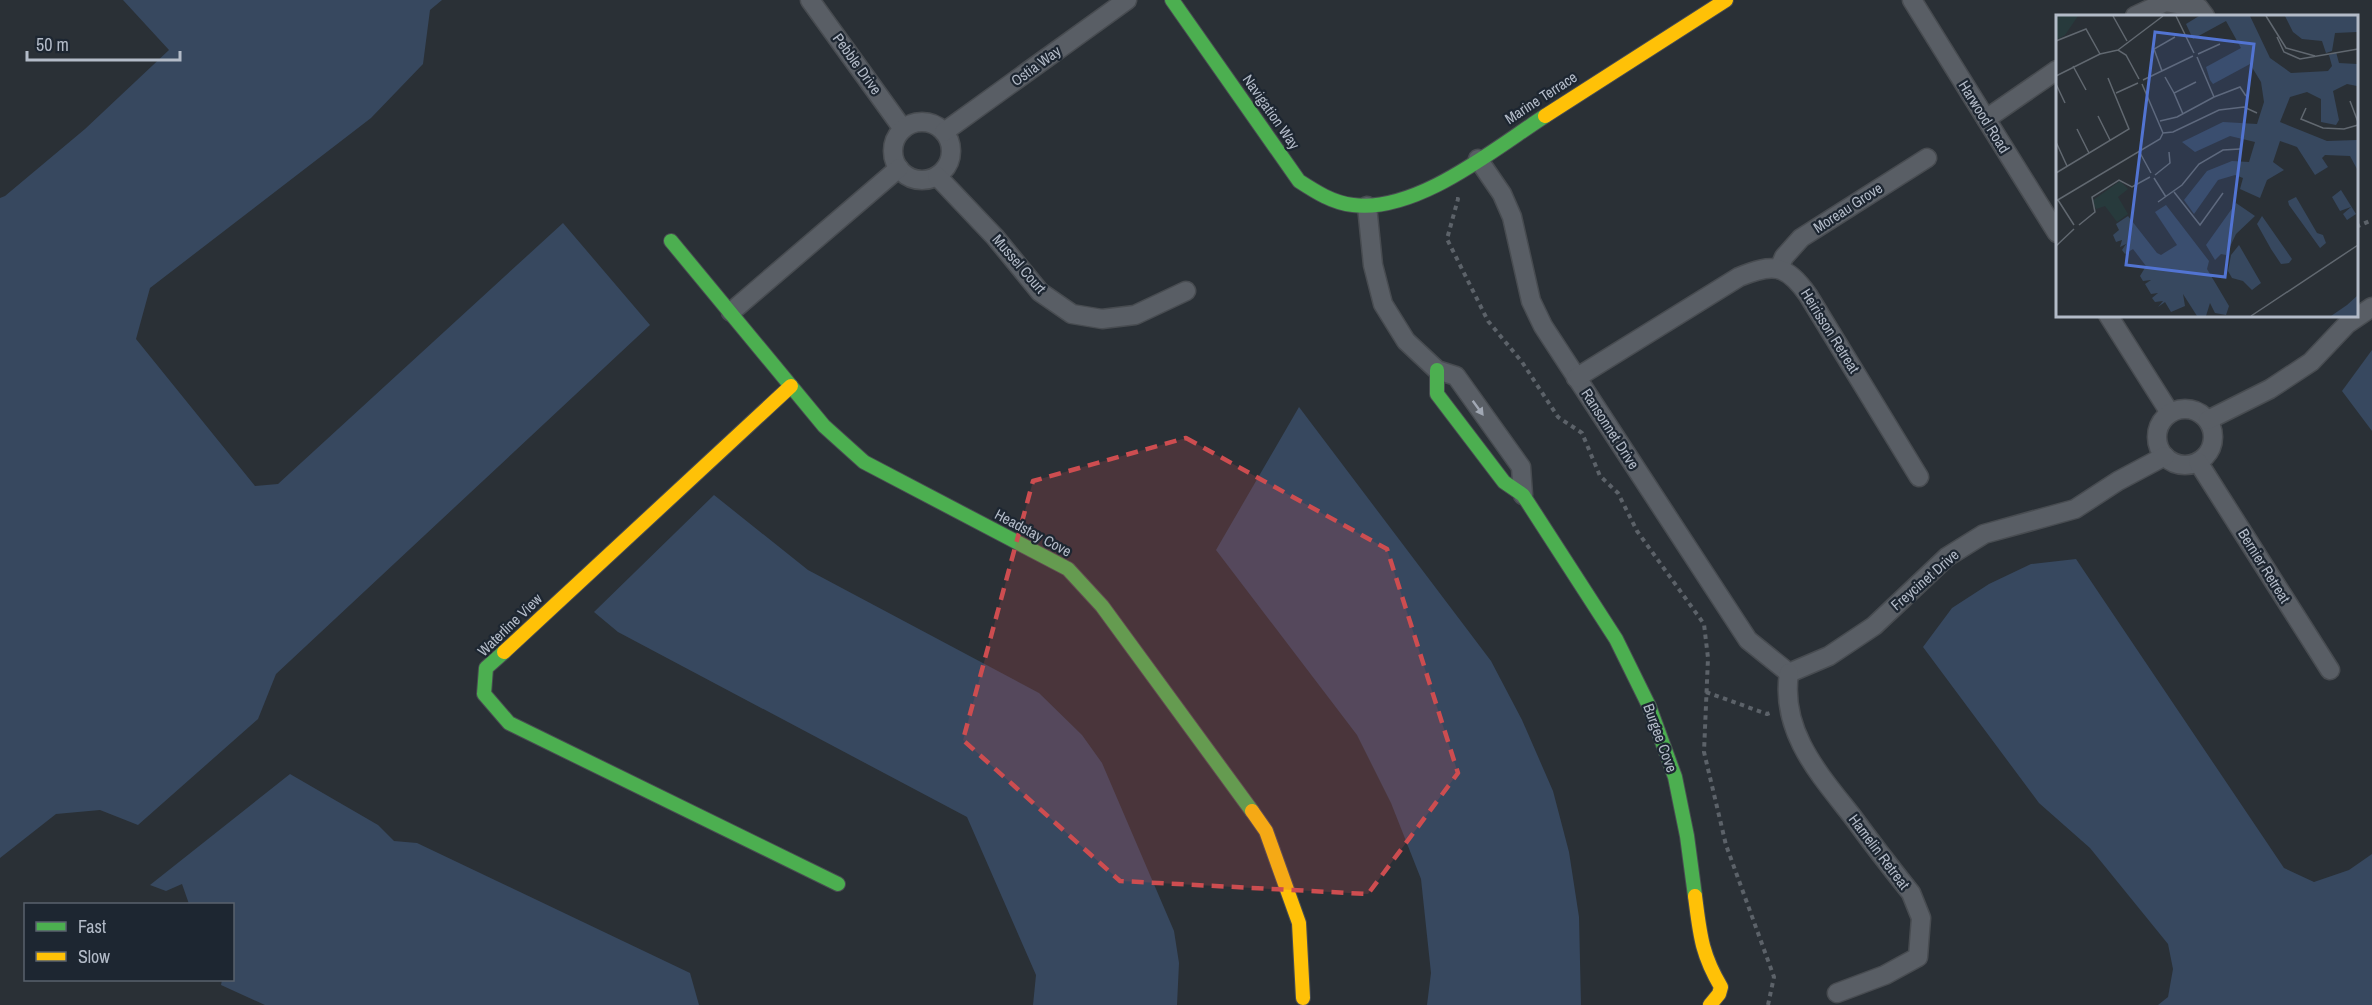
<svg xmlns="http://www.w3.org/2000/svg" width="2372" height="1005" viewBox="0 0 2372 1005" font-family="'Archivo Narrow',sans-serif">
	<rect width="100%" height="100%" fill="#2a3036"/>
	<g fill="#37485f">
		<path d="M123 0H442L430 10 423 64 371 118 150 288 136 339 255 486 278 484 563 223 650 325 276 674 258 719 138 825 100 810 56 814 0 858V198L5 196 85 129 169 50Z"/>
		<path d="M2372 350V431L2342 391Z"/>
		<path d="M1299 407 1491 661 1522 720 1553 791 1569 852 1579 917 1581 1005H1427L1431 973 1421 879 1391 803 1357 735 1216 550Z"/>
		<path d="M714 495 808 570 1039 693 1082 735 1102 763 1174 931 1179 963 1177 1005H1033L1036 975 967 817 618 632 594 612Z"/>
		<path d="M2076 559 2284 868 2314 882 2349 870 2372 854V1005H2158L2168 997 2173 969 2168 944 2090 848 2039 803 1923 647 1952 608 1989 584 2031 564Z"/>
		<path d="M290 774 378 825 394 841 417 843 690 973 699 1005H265L221 985 222 980H232V904H189L182 884 166 891 150 885Z"/>
	</g>
	<g fill="none" stroke-linecap="round" stroke-linejoin="round">
		<defs>
			<g id="street">
				<path d="M810 0 903 129"/>
				<path d="M1912 0 2057 233"/>
				<path d="M2135 16 2165 2 2199 8 2205 16"/>
				<path d="M1986 119 2057 70"/>
				<circle cx="922" cy="151" r="29"/>
				<path d="M944 132 1127 0"/>
				<path d="M1478 159 1502 194 1512 217 1531 301 1543 326 1748 640 1789 673"/>
				<path d="M937 176 995 237 1040 292 1072 314 1102 319 1135 315 1186 291"/>
				<path d="M1367 206 1373 265 1383 304 1406 341 1437 370 1456 376 1521 467 1523 495"/>
				<path d="M1779 269 1784 257 1801 238 1927 158"/>
				<path d="M731 312 899 168"/>
				<path d="M2108 315 2170 413"/>
				<path d="M1576 378 1739 277C1773 263 1786 264 1808 295L1919 477"/>
				<circle cx="2185" cy="437" r="28"/>
				<path d="M2208 420 2270 389 2311 362 2347 324 2372 307"/>
				<path d="M2198 462 2330 670"/>
				<path d="M1789 673 1829 656 1874 626 1947 557 1984 534 2075 509 2118 481 2165 456"/>
				<path d="M1789 673C1780 731 1819 774 1852 816 1871 842 1891 868 1911 893L1921 918 1918 957 1885 975 1837 993"/>
			</g>
			<g id="fast">
				<path d="M1172 0 1299 181C1316 192 1333 203 1353 205 1417 213 1494 149 1545 116"/>
				<path d="M671 241 824 426 864 462 1068 569 1102 606 1252 811"/>
				<path d="M1437 370V394L1504 482 1523 495 1616 639 1649 706 1675 777 1687 836 1695 896"/>
				<path d="M504 652 486 668 484 694 509 723 838 884"/>
			</g>
			<g id="slow">
				<path d="M1545 116 1726 0"/>
				<path d="M504 652 791 386"/>
				<path d="M1252 811 1266 831 1299 923 1303 998"/>
				<path d="M1695 896C1700 934 1701 953 1721 987L1719 994 1710 1005"/>
			</g>
		</defs>
		<use href="#street" stroke="#484c51" stroke-width="21"/>
		<use href="#fast" stroke="#484c51" stroke-width="16"/>
		<use href="#slow" stroke="#484c51" stroke-width="16"/>
		<g stroke="#5c6269" stroke-width="4" stroke-dasharray="4.5 4.5" stroke-linecap="butt">
			<path d="M1456 199H1458L1447 239 1488 321 1522 362 1558 417 1582 433 1600 476 1618 493 1637 531 1704 624 1708 658 1704 752 1726 845 1774 977 1768 1005"/>
			<path d="M2356 227 2372 220"/>
			<path d="M1706 692 1767 714 1773 712"/>
		</g>
		<use href="#street" stroke="#595e65" stroke-width="18"/>
		<use href="#fast" stroke="#4caf50" stroke-width="14"/>
		<use href="#slow" stroke="#ffc107" stroke-width="14"/>
	</g>
	<defs><path id="oneway-solid" d="M-6-.8H1V-3.2L6.5 0L1 3.2V.8H-6Z" transform="scale(1.5)"/></defs>
	<use fill="#a1a8b4" href="#oneway-solid" transform="translate(1478 408) rotate(54)"/>
	<path fill="#cd4d50" fill-opacity="0.2" stroke="#cd4d50" stroke-width="4.5" stroke-dasharray="12 8" stroke-linejoin="round" d="M1186 438 1387 549 1458 773 1368 894 1120 881 963 740 1033 481Z"/>
	<g text-anchor="middle" stroke-width="4.5" stroke-linejoin="round" paint-order="stroke">
		<g font-size="15" fill="#b3bbc8" stroke="#1d2631">
			<text transform="translate(857 64) rotate(54)" y="5">Pebble Drive</text>
			<text transform="translate(1036 66) rotate(-36)" y="5">Ostia Way</text>
			<text transform="translate(1541 98) rotate(-33)" y="5">Marine Terrace</text>
			<text transform="translate(1271 112) rotate(55)" y="5">Navigation Way</text>
			<text transform="translate(1984 117) rotate(58)" y="5">Harwood Road</text>
			<text transform="translate(1848 208) rotate(-33)" y="5">Moreau Grove</text>
			<text transform="translate(1019 264) rotate(49)" y="5">Mussel Court</text>
			<text transform="translate(1830 331) rotate(58)" y="5">Heirisson Retreat</text>
			<text transform="translate(1610 429) rotate(57)" y="5">Ransonnet Drive</text>
			<text transform="translate(1033 533) rotate(28)" y="5">Headstay Cove</text>
			<text transform="translate(2264 566) rotate(58)" y="5">Bernier Retreat</text>
			<text transform="translate(1925 580) rotate(-41)" y="5">Freycinet Drive</text>
			<text transform="translate(510 625) rotate(-44)" y="5">Waterline View</text>
			<text transform="translate(1660 738) rotate(70)" y="5">Burgee Cove</text>
			<text transform="translate(1879 852) rotate(53)" y="5">Hamelin Retreat</text>
		</g>
	</g>
	<g transform="translate(2056 15)">
		<rect width="302" height="302" fill="#2a3036"/>
		<path d="M0 1H22L9 20 0 25ZM64 166 72 174 62 182 72 199 61 207 49 191 40 194 36 186Z" fill="#273a3c"/>
		<path d="M143 1H194L214 43 235 58 272 56 276 51 273 40 280 37 283 48 301 49V71L291 69 277 76 283 105 280 110 265 107V84L251 77 234 82 224 107 271 126 301 125V154L294 141 269 140 266 143 272 152 259 160 241 132 224 126 217 147 228 155 211 165 204 183 184 174 187 163 179 160 162 165 138 199 128 185 151 156 176 146 193 147 199 127 174 121 139 137 126 127 167 107 201 109 208 87 205 67 194 49 157 69 154 65 150 52 185 33 170 6 137 24 130 9ZM229 1H301V17L279 18 276 36 270 38 266 26 246 24 237 17ZM285 175 300 199 291 205 287 199 295 192 284 196 276 182ZM240 182 261 218 267 220 270 228 264 233 233 190 232 186ZM180 188 199 201 180 219 170 240 165 239 159 245 150 230ZM110 190 153 246 151 254 173 291 170 300 159 298 154 288 150 301H141L127 279 129 291 115 297 109 287 102 292 107 286 99 287 96 283 102 278 95 279 89 269 95 265 87 266 84 261 90 251 77 234 69 239 66 235 70 229 64 232 66 225 60 227 57 220 63 215 60 209 72 201 101 238 105 240 121 230 99 197ZM206 201 236 244 233 248 225 249 215 234 201 209ZM183 230 205 268 196 275 187 266 176 263 172 256 175 240ZM301 281V301H275L291 290Z" fill="#37485f"/>
		<path fill="none" stroke="#616870" stroke-width="1.5" d="M57 1 71 26M120 1 138 38M210 1 230 33 259 41M221 22 228 37 244 44 302 34M0 26 30 14 44 39M62 35 107 1M142 39 164 29M141 42 158 82M17 51 30 75M106 56 98 34 119 22M0 61 44 39 62 35 70 40 83 64M109 62 118 78M87 65 137 41M0 69 9 88M86 69 107 118M60 78 82 68M158 82 184 72 190 81M294 86 302 107M250 93 245 104 267 113 288 114 302 110M127 99 118 78 140 67M42 101 54 125M104 106 121 102 158 82M21 114 33 138M107 118 117 117 163 95 188 92 201 98M0 127 11 151M83 136 95 158M0 158 73 114 52 63M99 160 114 148 113 137M98 163 110 182M118 177 144 210 167 178M2 185 18 210M0 186 104 124 107 118M102 187 126 170 143 149 167 135 184 134M23 210 39 197 36 182 63 165 76 172 94 162M0 231 18 214M195 301 302 230"/>
		<path fill="#5274d2" fill-opacity="0.15" stroke="#5274d2" stroke-width="3" d="M99 17 198 29 169 262 70 250Z"/>
		<rect width="302" height="302" fill="none" stroke="#b3bbc8" stroke-width="3"/>
	</g>
	<rect x="24" y="903" width="210" height="78" fill="#1d2631" stroke="#59626d" stroke-width="1.5"/>
	<rect x="36" y="922" width="30" height="9" fill="#4caf50" stroke="#59626d" stroke-width="1.5"/>
	<text x="78" y="933" font-size="18" fill="#b3bbc8">Fast</text>
	<rect x="36" y="952" width="30" height="9" fill="#ffc107" stroke="#59626d" stroke-width="1.5"/>
	<text x="78" y="963" font-size="18" fill="#b3bbc8">Slow</text>
	<path d="M27 51v9h153v-9" fill="none" stroke="#b3bbc8" stroke-width="3"/>
	<text x="36" y="51" font-size="18" fill="#b3bbc8" stroke="#1d2631" stroke-width="4.5" paint-order="stroke">50 m</text>
</svg>
